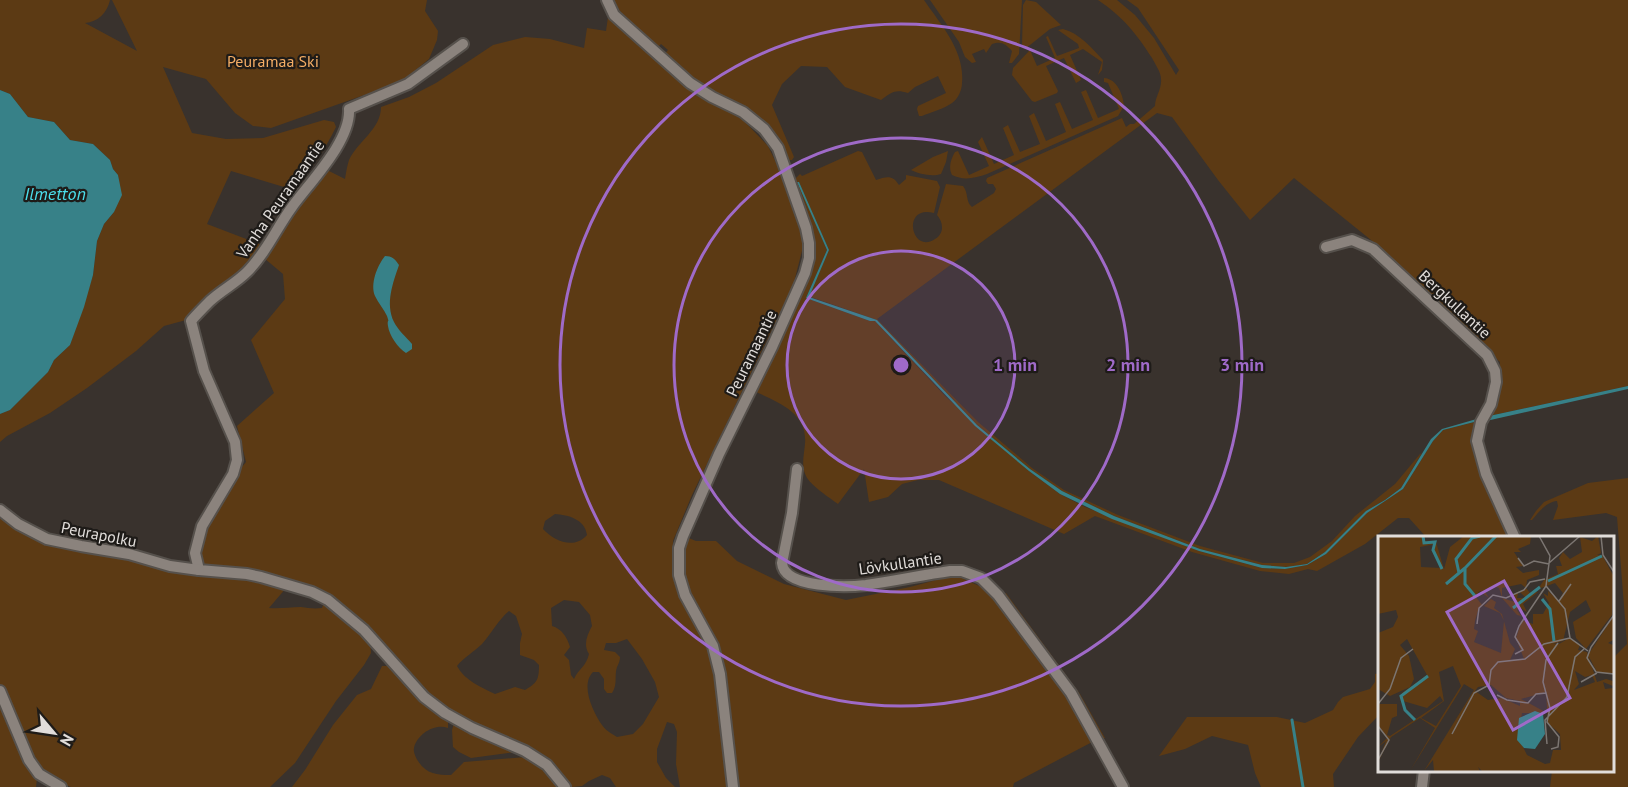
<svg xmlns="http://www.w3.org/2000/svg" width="1628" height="787" viewBox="0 0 1628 787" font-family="'PT Sans',sans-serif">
	<rect width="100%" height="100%" fill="#39322d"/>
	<g fill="#5c3a14" fill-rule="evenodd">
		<path d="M0 0H110C107 13 98 22 85 23L137 51 112 0H427L425 11 438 31 437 40 429 59 401 82 271 128 253 126 235 113 206 79 163 67 192 133 226 139 263 138 324 120 334 122 336 127C325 150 310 170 294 190L231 171 207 224 262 245 254 259 219 288 186 320 164 326 136 351 87 388 50 413 7 436 0 442V414L10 410 48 372 54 360 70 345 93 275 97 241 104 224 114 212 119 182 118 175 113 169 110 160 93 144 70 140 54 122 28 117 10 94 0 90Z"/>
		<path d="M614 0H924C941 25 965 51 962 83 962 90 958 99 952 103 944 109 931 112 922 116H919L917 109 918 106 946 93 938 76 915 87 908 93C895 89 892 92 881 100L845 87 827 67 801 66 782 84 772 105 794 157 792 160C784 161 782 153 779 146L664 55 668 50 661 44 657 48C641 34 623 21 614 0Z"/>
		<path d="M930 0H1022L1019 54 1012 63H1009L1012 51C1005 43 1001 41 992 44L986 53 984 49 972 54 976 62 972 63 965 57 959 42Z"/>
		<path d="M1026 0 1036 2 1061 25 1050 29 1025 49 1022 46 1023 5Z"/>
		<path d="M1098 0H1117L1135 15 1154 38 1176 75 1179 70 1138 8 1127 0H1628V386L1489 416 1496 406 1500 362 1371 240 1294 178 1250 220 1218 180 1172 117 1157 113 877 319 978 422 1032 468 1064 490 1118 515 1200 546 1263 563H1294L1310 557 1332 541 1355 516 1395 484 1420 454 1422 453 1401 488 1385 500 1366 511 1325 552 1307 564 1286 567 1262 565 1200 549 1114 516 1062 491 1030 469 977 425 877 320 808 296 829 250 798 182 827 250 806 298 870 321H875L946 397 1029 471 1060 494 1085 507 1199 551 1262 568 1285 569 1307 565 1326 554 1367 513 1403 489 1433 441 1443 430 1478 421 1475 441 1512 538H1427L1409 518H1398L1365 544 1317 571 1308 569 1289 574 1260 571 1192 552 1095 516 1064 534 939 480H918L902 484 888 497 869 502 864 469 838 504C830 498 810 485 806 476 801 466 804 455 805 444 808 412 777 402 754 391L800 294 812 231 810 220 795 182 796 178 800 174 802 176 858 151 862 152 876 180C887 176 893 175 899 185L906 179V175L937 181 940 187 934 213C901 204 911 255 935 239 945 233 943 222 937 215L946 184 963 186C969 193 965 201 972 207L994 193 996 189 993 184H988L986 181 987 178 1122 118 1126 127 1130 124H1134L1155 106C1155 97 1162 89 1161 79 1161 72 1155 64 1152 58 1136 33 1123 17 1098 0Z"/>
		<path d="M608 17 692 90 743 120 768 146 793 198 804 243 793 286 692 495 673 541 672 566 682 596 710 652 714 668 728 787H680L676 764 677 732 674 724 667 722 657 749V762L666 778 675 787H616L610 778 602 775 589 781 582 786 572 787 568 785 559 770 549 758 532 748 486 730 454 713 428 694 384 643 359 618 316 587 254 570 205 568 199 554 207 523 232 479 246 462 237 426 274 393 251 340 285 299 283 274 264 258 325 169 345 179C346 173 347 166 349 160 358 141 381 129 381 107L409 97 436 83 493 45 525 37 550 39 584 48 587 28 606 31ZM555 514C568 515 585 519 587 535 574 550 554 541 543 529L545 521ZM564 600 579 602 590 615 592 626C587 635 583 645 589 654 586 667 579 668 574 679L571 675 569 660 564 655 570 647C567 637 562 629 552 626L551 608ZM509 611 516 616 522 634 520 643V655L534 660 539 665C539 680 537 683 525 690L515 687 495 694C481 687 465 681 457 666 464 657 474 652 482 644 491 634 499 619 509 611ZM627 639 642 659 655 682 659 697 643 724 633 734 617 737C612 734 605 730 602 725 593 712 580 685 593 672H599L604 679V689L607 693H612C618 684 614 676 617 667 619 663 620 660 620 657L615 652 604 650 606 643H616Z"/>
		<path d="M1063 29C1079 33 1092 48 1103 60L1102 70 1098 75 1102 62 1083 49 1070 55 1081 80 1076 83 1064 58 1046 66 1058 91 1057 93 1035 102 1032 101 1012 75 1013 68 1030 50 1037 66 1055 58 1046 37 1048 36 1057 56 1079 48 1078 44 1058 30Z"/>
		<path d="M1104 78C1117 79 1123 94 1124 106L1118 116 987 174C975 178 964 181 952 175 948 167 951 159 955 152L958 151 969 175 989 166 978 142 982 137 994 164 1014 155 1003 128 1008 125 1020 152 1040 144 1029 116 1034 113 1046 141 1066 132 1055 104 1060 102 1072 129 1093 120 1081 92 1086 90 1098 118 1119 109 1108 83 1104 82Z"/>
		<path d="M948 151 946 162 941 174C932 177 919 174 911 170L933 157Z"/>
		<path d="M1628 478V787H1550L1552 771 1612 770V659L1627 644 1617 517 1606 513 1553 520 1558 506 1557 501C1546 502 1539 512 1532 520H1530L1536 511 1544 502 1588 483Z"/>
		<path d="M0 517 4 521 23 531 180 573 249 578 286 588 269 608C280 609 290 607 301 607 308 608 314 609 322 608L325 600 370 640 371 653 364 665 336 701 295 763 270 787H71L53 780 37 778 36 787H0Z"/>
		<path d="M686 537 696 541H716L737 561 784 584 846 600 910 587 955 575 988 590 1068 693 1096 740 1014 783 1013 787H738L728 695 723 666 715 639 690 592 684 573 683 558Z"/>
		<path d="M1006 593 1080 694 1105 738 1101 739 1002 596Z"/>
		<path d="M382 666H387L394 668 448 718V728C435 723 417 734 414 748 413 752 416 758 418 761 426 774 437 775 451 775L464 762 526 757 546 769 561 787H292L305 770 333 725 357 695 371 689Z"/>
		<path d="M1379 673V715L1358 737 1333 774 1334 787H1261L1255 773 1248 745 1212 736 1185 749 1159 756 1187 717H1277L1305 723 1333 710 1338 702 1343 697 1370 689 1375 682V674Z"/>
		<path d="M454 723 516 752 471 758 459 752 453 747 452 730Z"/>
	</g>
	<g fill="#378188">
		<path d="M0 90 10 94 28 117 54 122 70 140 93 144 110 160 113 169 118 175 122 195 114 212 104 224 97 241 93 275 84 307 70 345 54 360 48 372 10 410 0 414Z"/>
		<path d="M797 182H799L829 250 809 297 877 320 977 425 1030 469 1062 491 1114 516 1200 549 1262 565 1286 567 1307 564 1325 552 1366 511 1385 500 1401 488 1431 439 1442 429 1480 418 1478 421 1443 430 1433 441 1403 489 1367 513 1326 554 1307 565 1285 569 1262 568 1199 551 1112 519 1060 494 1029 471 975 426 875 321H870L806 298 827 250Z"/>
		<path d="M385 256C392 256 395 259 399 265 393 283 385 303 394 322 398 330 406 337 412 344V349L406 353C398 348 389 335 388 326 387 317 390 325 387 316 384 309 378 303 375 296 370 284 377 266 385 256Z"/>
		<path d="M1628 386V389L1486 421 1489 416Z"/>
	</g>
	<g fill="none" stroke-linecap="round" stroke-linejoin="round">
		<path stroke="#378188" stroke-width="3" d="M1292 720 1303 787"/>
		<defs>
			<g id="street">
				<path d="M607 0 614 15 690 83 712 97 743 112 764 129 778 148 806 228 809 243V258L805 273 772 347 719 454 683 536 679 548V575L685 595 713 646 720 674 733 787"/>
				<path d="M463 44 408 84 349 109C351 141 310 182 292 207 276 229 266 253 247 272 236 283 222 290 210 301 204 307 197 314 191 321L204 371 235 442 237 460 233 474 202 526 195 553 199 570 247 574 261 577 312 592 328 600 364 630 424 697 445 713 472 728 525 751 547 765 565 787"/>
				<path d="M1326 247 1352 240 1373 249 1487 355 1495 371 1496 382 1491 404 1481 422 1477 441 1486 474 1515 538"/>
				<path d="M797 469 792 513 782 563C784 589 848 587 866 585 895 581 922 575 950 571H962L981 578 998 595 1071 693 1123 787"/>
				<path d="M0 510 18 524 47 539 81 546 129 554 170 566 199 570"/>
				<path d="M0 691 29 760 39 774 61 787"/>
				<path d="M1422 787 1424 770"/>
			</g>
		</defs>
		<use href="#street" stroke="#56514c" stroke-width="14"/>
		<use href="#street" stroke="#8b837d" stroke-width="10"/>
	</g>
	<circle cx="901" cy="365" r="114" fill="#9f6ac8" fill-opacity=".12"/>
	<g fill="none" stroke="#9f6ac8" stroke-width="3">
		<circle cx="901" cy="365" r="114"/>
		<circle cx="901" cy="365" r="227"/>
		<circle cx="901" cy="365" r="341"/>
	</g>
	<g text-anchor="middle" stroke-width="4.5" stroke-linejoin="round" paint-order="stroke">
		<g font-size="16" fill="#f4ad65" stroke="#1e1b18">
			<text x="273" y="67">Peuramaa Ski</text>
		</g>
		<g font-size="16" fill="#e1ddda" stroke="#1e1b18">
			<text transform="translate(280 199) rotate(-55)" y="6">Vanha Peuramaantie</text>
			<text transform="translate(1455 304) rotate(43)" y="6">Bergkullantie</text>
			<text transform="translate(751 353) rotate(-64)" y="6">Peuramaantie</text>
			<text transform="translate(99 534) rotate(11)" y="6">Peurapolku</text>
			<text transform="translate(900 563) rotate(-8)" y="6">Lövkullantie</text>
		</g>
		<g font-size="18" font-style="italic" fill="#4bddea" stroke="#1e1b18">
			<text x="55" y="200">Ilmetton</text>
		</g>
	</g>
	<g transform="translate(1378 536)">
		<rect width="236" height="236" fill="#39322d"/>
		<path d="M0 0H45L46 5 58 6 66 33 72 11 86 0H153L152 8 140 13 143 16H136L145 30 138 31 145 37 161 34V39L149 44 148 52 143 48 124 52V61L121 52 116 50 107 56 111 62 102 55 97 60 105 70 101 71 97 85 96 93 100 95 96 106 123 117 126 85 122 77 106 70 113 63 118 66 116 72 124 78 132 107 137 113 132 124 146 123 138 102 144 84 155 88V78H165L171 67 165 57 170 60V55L181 65 185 57 177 47 160 53 166 44 180 38 178 30H184L181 22 185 16 192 23 204 16 202 1 214 5 220 0 223 17 219 19H224L235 39 234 79 208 113 198 102 195 86 213 75 208 64 192 76 185 105 175 108H181L191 102 202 109 200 114 209 116 219 146 228 143 235 145V150L225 146 227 153 235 152V235L105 236 100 231 102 235H56L55 224 46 235 96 154 86 148 32 235 57 192 42 182 13 201 0 226 8 205 0 211 9 202 0 189V168H19V180L14 182 9 199 12 200 65 165 62 160 49 172 25 165 24 157 49 139 29 103 22 109 31 120 36 143 32 151 12 160 0 153V97L15 91 20 81 18 74 0 78ZM57 8 56 15 63 32 43 31 42 11ZM75 130 83 150 58 190 43 182 66 165 61 136ZM197 135 207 141 214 139 217 146 196 154 201 148ZM113 149 128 162 142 165V170L124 162 110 164 97 155 100 151ZM168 156 170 187 182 198 183 214H175L172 227 167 228 149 219 140 201 144 177H169L143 163ZM148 52 152 57 160 56 145 68 149 76 141 71 139 74 143 80 139 79 124 62 137 66 136 59 140 57 139 62H148L142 56ZM235 81V104L230 107 235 109V138L219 136 210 119Z" fill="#5c3a14" fill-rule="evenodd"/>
		<path d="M157 175 165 178 167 198 157 213 146 212 139 204 141 182Z" fill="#378188"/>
		<path fill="none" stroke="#378188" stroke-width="3" d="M45 0 46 7 57 6 55 14 64 33M81 37 78 23 94 2 102 0M170 45 224 20M68 48 87 32M97 60 87 48V32L118 0M164 63 172 73 176 105M135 72 162 51M37 184 27 174 23 160 50 140"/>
		<path fill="none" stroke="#7c7672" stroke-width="1.5" d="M161 0 172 20 168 50 187 73 192 102 210 115M223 0 225 19 236 36M140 22 146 30 156 25 171 28M171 27 202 0M181 65 193 48M236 79 213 111 209 122 218 136 236 138M99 88 101 72 115 59 128 62 146 54 152 46 167 43M137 118 145 114 137 101 141 90 168 50M203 146 219 137M168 157 172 172 169 186 181 201 180 211 173 213M119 159 129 164 150 167 158 158 168 157 165 146 168 124 180 107M0 168 12 153 23 122 35 113M0 190 11 204 0 224M74 198 96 157 111 149 113 134 120 126 147 123 166 108 192 102M169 208 167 184 189 161 197 121 206 113"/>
		<path fill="#9f6ac8" fill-opacity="0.15" stroke="#9f6ac8" stroke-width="3" d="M126 45 192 162 135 194 69 76Z"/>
		<rect width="236" height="236" fill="none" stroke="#e1ddda" stroke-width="3"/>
	</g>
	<circle cx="901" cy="365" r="9" fill="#9f6ac8" stroke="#1e1b18" stroke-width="3"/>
	<g font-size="18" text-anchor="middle" font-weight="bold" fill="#9f6ac8" stroke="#1e1b18" stroke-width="4.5" stroke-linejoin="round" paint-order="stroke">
		<text x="1015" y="371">1 min</text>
		<text x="1128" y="371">2 min</text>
		<text x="1242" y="371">3 min</text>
	</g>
	<g transform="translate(54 733) rotate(119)" stroke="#1e1b18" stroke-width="4.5" paint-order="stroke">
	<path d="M0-4.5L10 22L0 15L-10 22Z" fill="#e1ddda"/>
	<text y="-9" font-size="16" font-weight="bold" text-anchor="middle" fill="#e1ddda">N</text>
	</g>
</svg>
